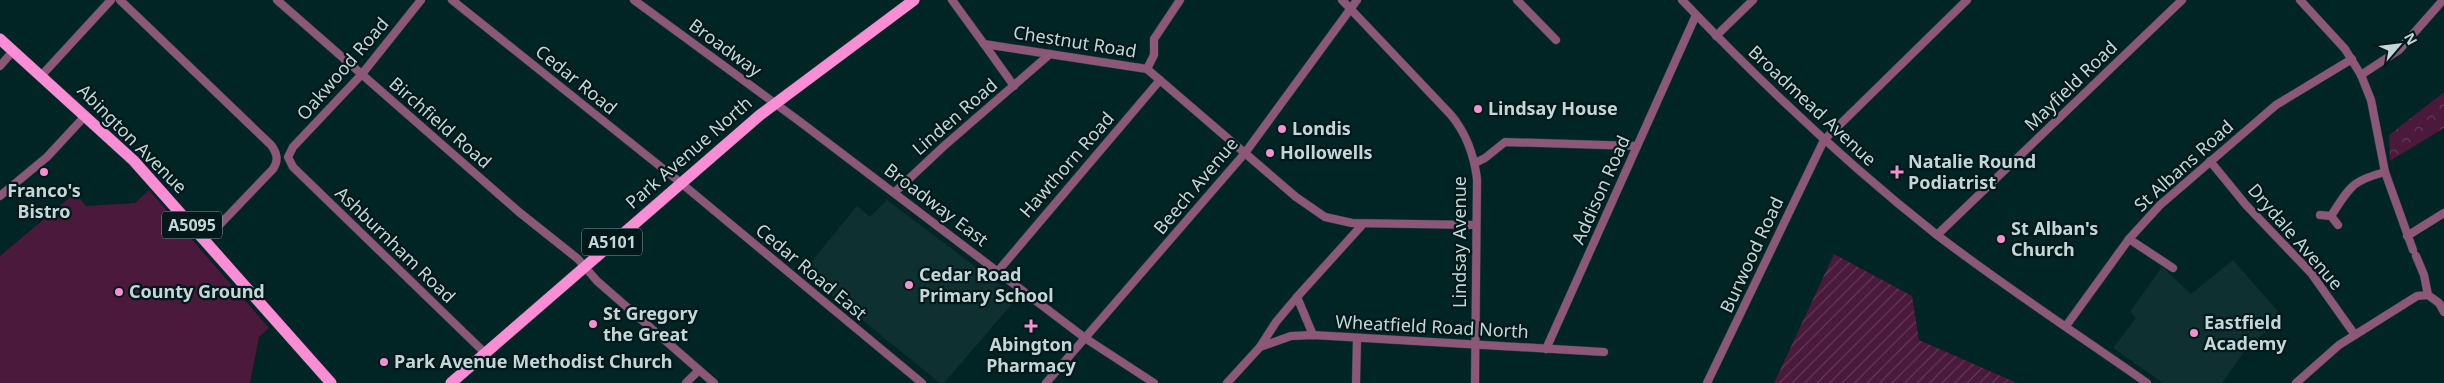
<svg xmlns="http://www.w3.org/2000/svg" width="2444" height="383" viewBox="0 0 2444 383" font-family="'Noto Sans',sans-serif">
	<defs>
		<pattern id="forest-crowns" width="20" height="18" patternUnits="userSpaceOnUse" patternTransform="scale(1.25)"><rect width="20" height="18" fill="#4a193b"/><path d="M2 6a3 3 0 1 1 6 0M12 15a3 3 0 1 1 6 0" fill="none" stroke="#623a57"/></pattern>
		<pattern id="garden-furrows" width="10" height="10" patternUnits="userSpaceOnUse" patternTransform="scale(1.25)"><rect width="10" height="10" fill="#4a193b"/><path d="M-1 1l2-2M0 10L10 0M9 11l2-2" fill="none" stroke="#623a57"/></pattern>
	</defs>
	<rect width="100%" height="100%" fill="#012425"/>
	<g fill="#0e3031">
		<path d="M887 200 1017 298 944 383H940L803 272 857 206 870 217Z"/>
		<path d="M2233 260 2282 316 2243 353 2222 383H2163L2113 348 2136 318 2130 312 2162 267 2191 294Z"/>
	</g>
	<path fill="#4a193b" d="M149 190 269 328 259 337 250 383H0V256L75 193 86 206 135 203Z"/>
	<path fill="url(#forest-crowns)" d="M2444 92V128L2390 161 2389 135Z"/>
	<path fill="url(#garden-furrows)" d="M1834 254 1912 296 1919 340 2017 383H1774Z"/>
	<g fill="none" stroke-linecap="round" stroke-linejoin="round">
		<defs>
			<g id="minor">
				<path d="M120 0 271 145C277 153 279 160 273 169L205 240"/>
				<path d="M277 0 519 212 578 259 597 281 714 383"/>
				<path d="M421 0 362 74 293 147 288 157 293 167 485 353"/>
				<path d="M452 0 681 183 922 383"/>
				<path d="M634 0 799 121 1085 338 1154 383"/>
				<path d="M952 0 984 44 1147 69 1296 197 1325 217 1352 223 1476 225"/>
				<path d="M1342 0 1451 115C1466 133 1474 155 1477 179L1475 383"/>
				<path d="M1517 0 1556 40"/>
				<path d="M1682 0C1762 84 1846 163 1937 235 2005 287 2077 334 2147 383"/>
				<path d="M2300 0 2345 49 2361 75 2371 100 2385 172 2413 250"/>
				<path d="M1716 36 1753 0"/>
				<path d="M984 44 1014 86"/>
				<path d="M0 66 13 51"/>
				<path d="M1147 69 1154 55V39L1180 0"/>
				<path d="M2361 75 2399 50 2443 0"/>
				<path d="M41 76 111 0"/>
				<path d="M2210 161 2246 205 2311 273 2355 335"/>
				<path d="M1475 163 1485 158 1505 142 1637 146"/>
				<path d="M895 192 944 146 1050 54"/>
				<path d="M0 196 47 157 85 116"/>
				<path d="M2320 215 2331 216 2338 225"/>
				<path d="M2331 216C2350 187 2351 181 2385 172"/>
				<path d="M1937 235 2182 0"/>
				<path d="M2407 236 2444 213"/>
				<path d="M2129 239 2173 268"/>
				<path d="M2416 256 2424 275 2428 295 2439 303 2444 312"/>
				<path d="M998 271 1160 80"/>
				<path d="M1297 297 1313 335"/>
				<path d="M2066 326 2129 239 2160 205 2276 105 2352 59"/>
				<path d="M1260 347 1291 336 1313 335 1604 352"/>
				<path d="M1546 349 1696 15"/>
				<path d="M686 383 699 370"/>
				<path d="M1046 383 1245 153 1357 0"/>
				<path d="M1227 383 1260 347 1276 322 1297 297 1363 224"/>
				<path d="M1356 383 1357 338"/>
				<path d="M1707 383 1824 140 1967 0"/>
				<path d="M2296 383 2339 345 2417 296 2428 295"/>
			</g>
			<g id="primary">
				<path d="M0 39 134 161 331 383"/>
				<path d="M451 383 760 115 914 0"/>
			</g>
		</defs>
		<use href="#minor" stroke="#204041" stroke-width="9"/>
		<use href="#primary" stroke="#204041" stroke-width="12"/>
		<use href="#minor" stroke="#8c5778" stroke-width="8"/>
		<use href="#primary" stroke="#fb8dd5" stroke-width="11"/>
	</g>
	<g fill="#f591d1" stroke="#01191a" stroke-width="2">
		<circle cx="1478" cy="109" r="5"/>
		<circle cx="1282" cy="129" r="5"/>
		<circle cx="1270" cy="153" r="5"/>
		<circle cx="44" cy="172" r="5"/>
		<path d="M1894.5 164.5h5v5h5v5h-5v5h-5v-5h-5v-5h5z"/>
		<circle cx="2001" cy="239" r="5"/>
		<circle cx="909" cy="285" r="5"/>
		<circle cx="119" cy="292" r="5"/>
		<circle cx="593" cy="324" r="5"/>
		<path d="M1028.5 318.5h5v5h5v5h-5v5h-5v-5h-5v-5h5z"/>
		<circle cx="2194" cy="333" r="5"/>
		<circle cx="384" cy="362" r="5"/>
	</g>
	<g text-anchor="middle" stroke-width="4.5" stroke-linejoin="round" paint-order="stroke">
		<g fill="#01191a" stroke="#8a9d9e" stroke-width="1">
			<rect x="162" y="211.5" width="60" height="27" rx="4"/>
			<rect x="582" y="228.5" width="60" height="27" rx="4"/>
		</g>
		<g font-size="16" font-weight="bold" fill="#c4d6d6">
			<text x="192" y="231">A5095</text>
			<text x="612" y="248">A5101</text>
		</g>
		<g font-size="18" fill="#c4d6d6" stroke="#01191a">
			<text transform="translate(1075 42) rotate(9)" y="6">Chestnut Road</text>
			<text transform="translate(725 48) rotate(36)" y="6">Broadway</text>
			<text transform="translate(343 69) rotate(-49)" y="6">Oakwood Road</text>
			<text transform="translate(576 80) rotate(39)" y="6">Cedar Road</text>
			<text transform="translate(2071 86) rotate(-44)" y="6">Mayfield Road</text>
			<text transform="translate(1812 106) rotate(43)" y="6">Broadmead Avenue</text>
			<text transform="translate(955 117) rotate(-41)" y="6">Linden Road</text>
			<text transform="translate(440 123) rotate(41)" y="6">Birchfield Road</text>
			<text transform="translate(132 139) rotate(45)" y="6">Abington Avenue</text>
			<text transform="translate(689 153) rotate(-41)" y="6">Park Avenue North</text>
			<text transform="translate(1067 165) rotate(-49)" y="6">Hawthorn Road</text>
			<text transform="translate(2184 166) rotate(-42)" y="6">St Albans Road</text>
			<text transform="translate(1196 186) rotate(-50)" y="6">Beech Avenue</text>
			<text transform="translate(1601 190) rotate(-66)" y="6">Addison Road</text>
			<text transform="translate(936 205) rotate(37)" y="6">Broadway East</text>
			<text transform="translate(2295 237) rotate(49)" y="6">Drydale Avenue</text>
			<text transform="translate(1460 242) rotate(-90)" y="6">Lindsay Avenue</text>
			<text transform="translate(395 245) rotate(44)" y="6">Ashburnham Road</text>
			<text transform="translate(1752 255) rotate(-65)" y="6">Burwood Road</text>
			<text transform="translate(811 272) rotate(40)" y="6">Cedar Road East</text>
			<text transform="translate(1432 327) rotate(3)" y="6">Wheatfield Road North</text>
		</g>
		<g font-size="18" font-weight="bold" fill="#c4d6d6" stroke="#01191a" text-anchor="start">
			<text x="1488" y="115">Lindsay House</text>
			<text x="1292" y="135">Londis</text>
			<text x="1280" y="159">Hollowells</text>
			<text x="1908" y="168">Natalie Round<tspan x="1908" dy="21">Podiatrist</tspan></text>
			<text x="44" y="197" text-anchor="middle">Franco's<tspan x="44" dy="21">Bistro</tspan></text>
			<text x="2011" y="235">St Alban's<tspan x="2011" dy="21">Church</tspan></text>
			<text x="919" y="281">Cedar Road<tspan x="919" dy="21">Primary School</tspan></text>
			<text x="129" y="298">County Ground</text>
			<text x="603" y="320">St Gregory<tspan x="603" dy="21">the Great</tspan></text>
			<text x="2204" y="329">Eastfield<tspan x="2204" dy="21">Academy</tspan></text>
			<text x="1031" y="351" text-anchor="middle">Abington<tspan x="1031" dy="21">Pharmacy</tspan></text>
			<text x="394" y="368">Park Avenue Methodist Church</text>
		</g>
	</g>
	<g transform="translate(2399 45) rotate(62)" stroke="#01191a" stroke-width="4" paint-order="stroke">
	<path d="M0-4L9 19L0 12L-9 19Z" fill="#c4d6d6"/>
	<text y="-8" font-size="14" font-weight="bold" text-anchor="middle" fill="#c4d6d6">N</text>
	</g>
</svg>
